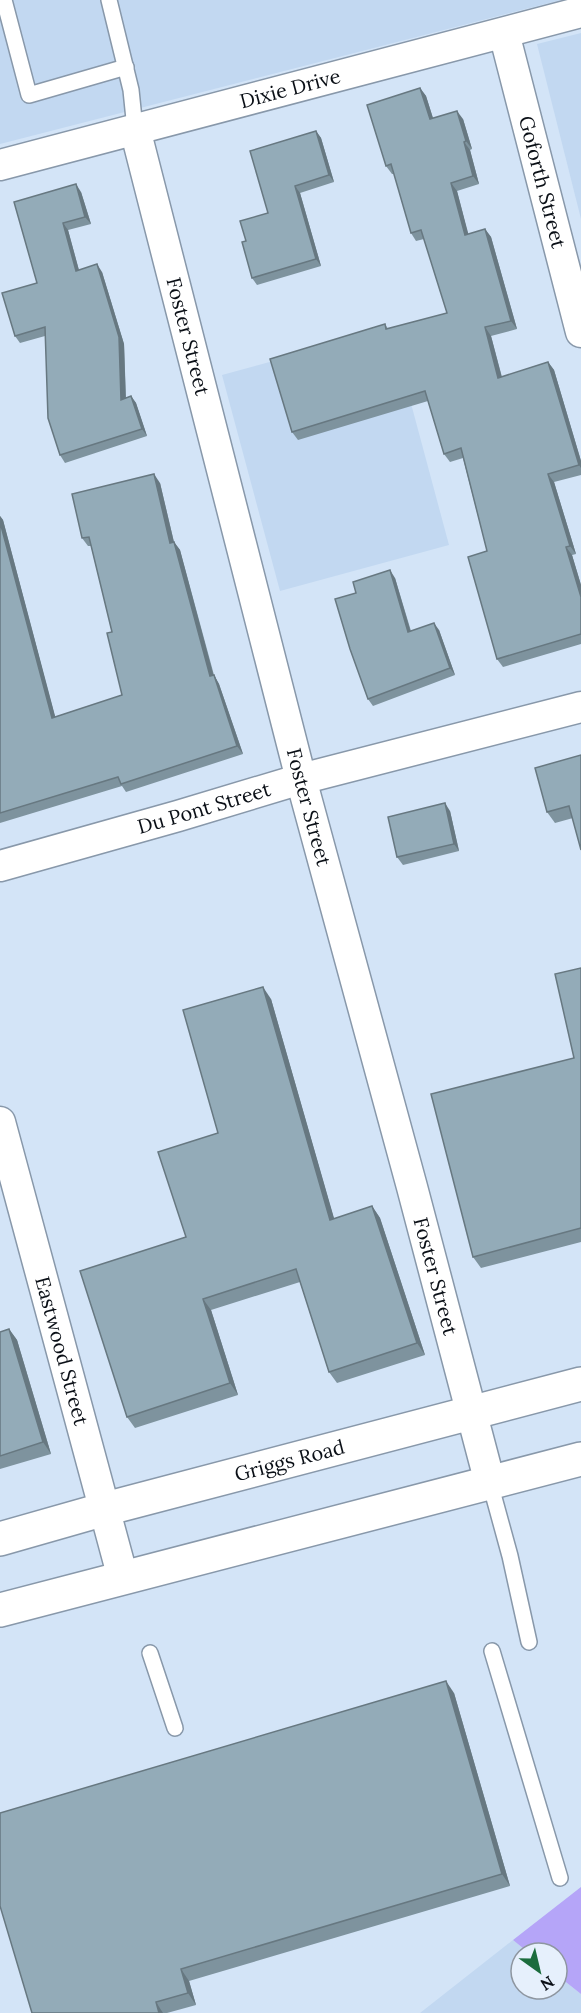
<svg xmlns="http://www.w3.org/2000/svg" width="581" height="2013" viewBox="0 0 581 2013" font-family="Lora,serif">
	<rect width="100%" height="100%" fill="#d3e4f7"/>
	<g fill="#c2d8f1">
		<path d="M0 0H561L0 144Z"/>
		<path d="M581 33V219L537 44Z"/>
		<path d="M391 329 449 545 280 591 222 375Z"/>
		<path d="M513 1940 529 1953H521V1989H557V1975L581 1994V2013H420Z"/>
	</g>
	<path fill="#b5a5f8" d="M581 1887V1994L557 1975V1953H529L513 1940Z"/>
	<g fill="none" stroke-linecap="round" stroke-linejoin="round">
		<defs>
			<g id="lane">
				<path d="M4 0 29 95 126 67"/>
				<path d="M109 0 131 90 135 129"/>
				<path d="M490 1483 510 1556 529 1642"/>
				<path d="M492 1651 560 1878"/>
				<path d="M150 1653 175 1728"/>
			</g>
			<g id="street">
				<path id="s1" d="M504 33 581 332"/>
				<path id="s2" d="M135 129 301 779 412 1187 490 1483"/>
				<path id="s3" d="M0 165 581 12"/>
				<path id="s4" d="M0 866 178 816 301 779 581 707"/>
				<path id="s5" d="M0 1122 123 1578"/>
			</g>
			<g id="secondary">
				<path id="s6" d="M0 1539 105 1509 581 1384"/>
				<path d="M0 1610 581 1459"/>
			</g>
		</defs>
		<use href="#lane" stroke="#8898aa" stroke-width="18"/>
		<use href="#street" stroke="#8898aa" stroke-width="33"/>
		<use href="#secondary" stroke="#8898aa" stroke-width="36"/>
		<use href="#lane" stroke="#fff" stroke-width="15"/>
		<use href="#street" stroke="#fff" stroke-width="30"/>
		<use href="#secondary" stroke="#fff" stroke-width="33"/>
	</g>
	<g fill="#7e939e">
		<path d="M420 88 426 96 433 118 463 119 472 149 470 150 479 184 457 191 468 234 485 229 491 237 517 329 491 336 502 377 548 362 554 370 581 461V475L554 482 576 554 572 555 581 585V644L503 667 497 659 487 551 463 458 450 462 444 454 428 401 298 440 292 432 385 324 388 329 447 313 424 239 416 241 411 233 394 174H392L386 166Z"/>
		<path d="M316 131 321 138 334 182 300 193 321 266 257 285 252 278 246 241 268 213Z"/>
		<path d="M81 192 91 224 68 230 79 270 102 272 124 344 126 398 131 396 136 403 147 436 65 463 60 455 45 336 20 343 15 336 37 283 14 202Z"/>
		<path d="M160 483 174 542 180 550 214 675 219 684 243 754 126 792 122 786 0 823V516L3 520 55 717 122 695 112 632 91 546H88L82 538Z"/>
		<path d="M395 578 411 631 439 630 455 675 373 706 368 699 356 593Z"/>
		<path d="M581 755 573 818 555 823 547 812Z"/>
		<path d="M450 811 459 851 403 865 397 857Z"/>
		<path d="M581 968V1242L481 1268 473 1257 574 1058Z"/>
		<path d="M271 999 334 1219 372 1206 380 1218 425 1355 337 1383 329 1372 300 1282 211 1310 238 1395 135 1428 127 1417 186 1237 218 1133Z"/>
		<path d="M9 1329 17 1340 51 1454 0 1469V1332Z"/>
		<path d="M454 1693 510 1886 189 1981 196 2005 167 2013H32Z"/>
	</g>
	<g fill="#677881">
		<path d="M420 88 426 96 436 128 430 119Z"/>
		<path d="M457 111 463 119 472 149 466 141Z"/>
		<path d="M316 131 321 138 334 182 329 175Z"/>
		<path d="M464 142 470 150 479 184 473 176Z"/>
		<path d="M451 183 457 191 471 244 465 235Z"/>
		<path d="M76 184 81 192 91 224 85 217Z"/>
		<path d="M295 186 300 193 321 266 316 259Z"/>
		<path d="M63 223 68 230 81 278 76 271Z"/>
		<path d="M485 229 491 237 517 329 511 321Z"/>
		<path d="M97 264 102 272 124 344 126 407 121 400Z"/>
		<path d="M485 327 491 336 504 386 498 378Z"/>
		<path d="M548 362 554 370 581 461V468L579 465Z"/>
		<path d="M131 396 136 403 147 436 142 429Z"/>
		<path d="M154 474 160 483 176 551 170 543Z"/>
		<path d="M548 474 554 482 576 554 570 546Z"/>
		<path d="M0 516 3 520 58 727 52 718 0 522Z"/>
		<path d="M174 542 180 550 216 685 210 676Z"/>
		<path d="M566 547 572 555 581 585V597Z"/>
		<path d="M390 570 395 578 413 640 408 632Z"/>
		<path d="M434 623 439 630 455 675 450 668Z"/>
		<path d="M214 675 219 684 243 754 237 746Z"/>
		<path d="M445 803 450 811 459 851 454 844Z"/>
		<path d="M263 987 271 999 338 1232 330 1220Z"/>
		<path d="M372 1206 380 1218 425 1355 417 1343Z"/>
		<path d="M203 1299 211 1310 238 1395 230 1383Z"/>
		<path d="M9 1329 17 1340 51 1454 43 1442Z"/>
		<path d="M446 1681 454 1693 510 1886 502 1874Z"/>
		<path d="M181 1969 189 1981 196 2005 188 1993Z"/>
		<path d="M156 2002 163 2013H159Z"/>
	</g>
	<g fill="#93abb8" stroke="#677881" stroke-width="1.5">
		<path d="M420 88 430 119 457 111 466 141 464 142 473 176 451 183 465 235 485 229 511 321 485 327 498 378 548 362 579 465 548 474 570 546 566 547 581 597V634L497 659 468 557 487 551 461 448 444 454 425 391 292 432 270 359 385 324 386 329 447 313 421 230 411 233 391 164 386 166 367 105Z"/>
		<path d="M316 131 329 175 295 186 316 259 252 278 242 242 246 241 240 221 268 213 250 151Z"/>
		<path d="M76 184 85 217 63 223 76 271 97 264 119 337 121 400 131 396 142 429 60 455 48 418 45 327 15 336 2 293 37 283 14 202Z"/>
		<path d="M154 474 170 543 174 542 210 676 214 675 237 746 121 784 118 777 0 813V522L52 718 122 695 107 633 112 632 89 537 82 538 72 494Z"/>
		<path d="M390 570 408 632 434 623 450 668 368 699 350 649 335 599 356 593 353 582Z"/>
		<path d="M581 755V850L569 806 547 812 535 768Z"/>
		<path d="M445 803 454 844 397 857 388 817Z"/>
		<path d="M581 968V1228L473 1257 431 1094 574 1058 555 974Z"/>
		<path d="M263 987 330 1220 372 1206 417 1343 329 1372 296 1269 203 1299 230 1383 127 1417 80 1271 186 1237 158 1152 218 1133 183 1010Z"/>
		<path d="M9 1329 43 1442 0 1456V1332Z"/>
		<path d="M446 1681 502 1874 181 1969 188 1993 156 2002 159 2013H32L0 1906V1813Z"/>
	</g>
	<g text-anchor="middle" stroke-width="5" stroke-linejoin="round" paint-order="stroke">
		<g font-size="20" fill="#0a0f16" stroke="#e6f0fc">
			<text dy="7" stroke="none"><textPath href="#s3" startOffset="300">Dixie Drive</textPath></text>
			<text dy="7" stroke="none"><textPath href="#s1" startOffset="154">Goforth Street</textPath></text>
			<text dy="7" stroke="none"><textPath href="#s2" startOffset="214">Foster Street</textPath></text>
			<text dy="7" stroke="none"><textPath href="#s2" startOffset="700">Foster Street</textPath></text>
			<text dy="7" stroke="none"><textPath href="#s4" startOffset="212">Du Pont Street</textPath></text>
			<text dy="7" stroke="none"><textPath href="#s2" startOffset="1186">Foster Street</textPath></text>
			<text dy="7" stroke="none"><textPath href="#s5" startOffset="237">Eastwood Street</textPath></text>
			<text dy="7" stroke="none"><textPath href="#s6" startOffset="300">Griggs Road</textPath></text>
		</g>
	</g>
	<g transform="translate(539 1971) rotate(146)"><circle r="28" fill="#e6f0fc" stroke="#8e96a0" stroke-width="1.5"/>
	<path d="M0-4.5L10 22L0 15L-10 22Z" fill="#1b6c3d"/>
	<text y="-9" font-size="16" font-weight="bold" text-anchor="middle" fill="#0a0f16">N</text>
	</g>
</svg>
